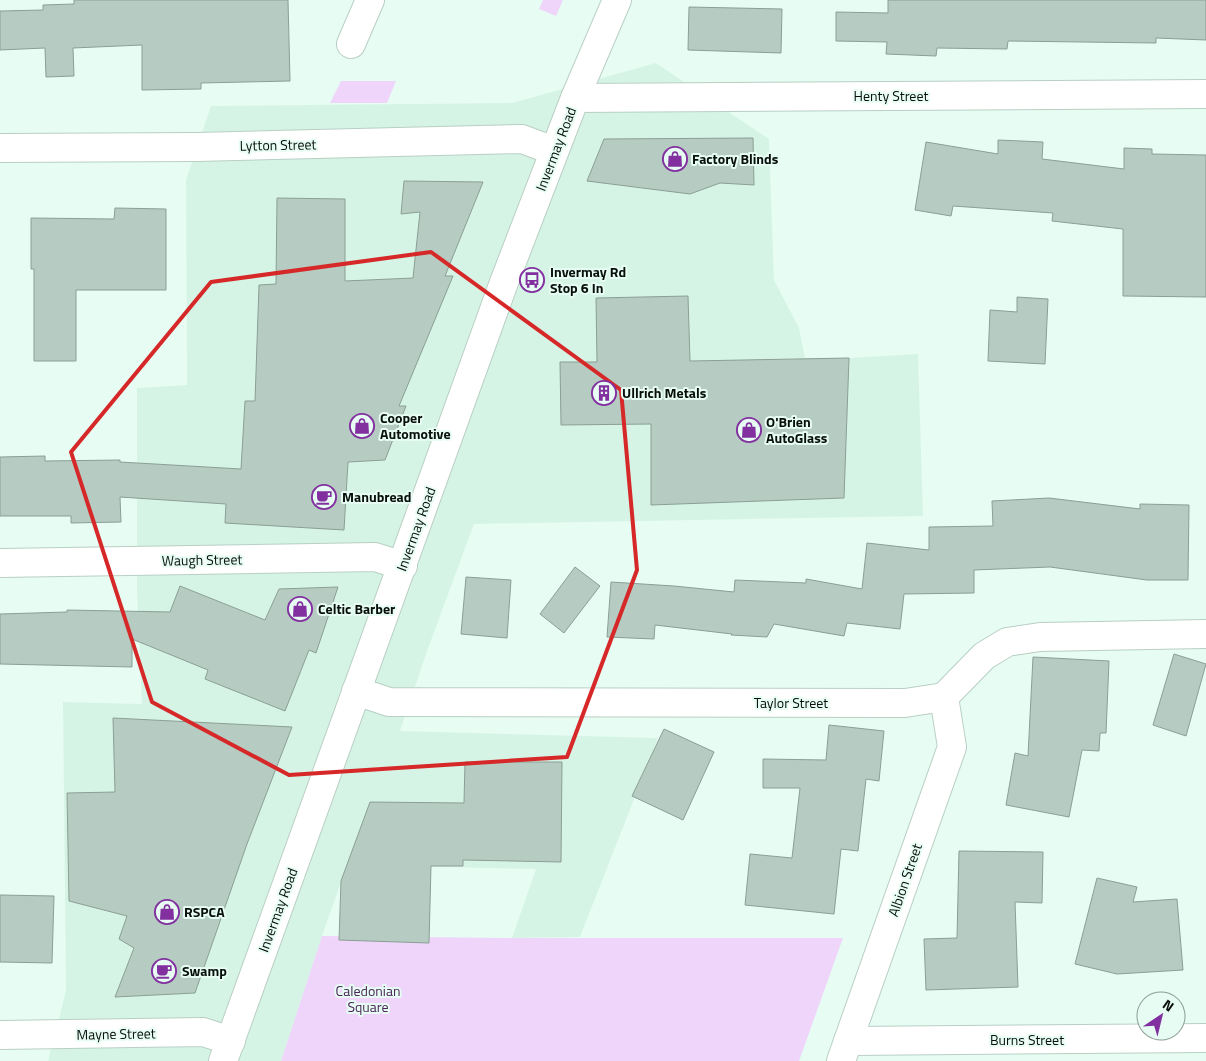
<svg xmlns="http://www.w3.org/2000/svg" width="1206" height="1061" viewBox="0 0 1206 1061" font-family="'Titillium Web',sans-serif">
	<rect width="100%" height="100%" fill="#e7fdf3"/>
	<path fill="#d6f4e6" d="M656 63 769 139 774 280 799 328 805 358H849L918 354 923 516 474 524 426 654 400 731 658 738 580 937 512 938 536 869 347 865 322 936 281 1061H48L66 991 63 702 142 704 137 592V388L187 385 186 180 211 106 512 103Z"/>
	<g fill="#efd5fa">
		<path d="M543 0H563L556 16 539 9Z"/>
		<path d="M341 81H396L387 103H330Z"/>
		<path d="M322 936 512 938H843L799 1061H281Z"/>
	</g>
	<g fill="#b6cbc1" stroke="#8a9f95">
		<path d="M74 0H288L290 81 201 83V89L142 90V45L73 48 74 76 46 77 45 48 0 50V11L43 10V5L74 4Z"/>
		<path d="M888 0H1206V40L1156 38V43L1008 41 1007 49 937 48 936 56 886 54 887 42 836 41V12L888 13Z"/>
		<path d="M689 7 782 9 781 53 688 50Z"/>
		<path d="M753 138 754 185 720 183 690 194 587 181 604 139Z"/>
		<path d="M998 140 1043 142 1042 159 1124 169V148L1152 149V154L1206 155V297L1123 296V229L1052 221 1053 213 953 206 951 216 915 210 926 142 998 154Z"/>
		<path d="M404 181 483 182 445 276H453L399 406H406L385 460 348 462 344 530 225 523 226 504 120 497 121 522 71 523V516H0V457L45 456V461L120 460V462L241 469 245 401H255L259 285 276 284 277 198 345 199V281L413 278 420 212 401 214Z"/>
		<path d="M115 208 166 209V290H76V361H34V269H31V218L114 219Z"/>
		<path d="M688 296 690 361 849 358 844 498 651 505V424L561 425 560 362H597L596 298Z"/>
		<path d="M1017 297 1048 299 1045 364 988 361 990 310 1017 312Z"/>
		<path d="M1049 498 1140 509V504L1189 505 1188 580H1147L1050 567 974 570V593L904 594 900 629 847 623 844 636 774 624 767 637 731 635 732 634 655 625 654 639 607 637 611 582 674 586 734 592 735 580 806 583V579L862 589 867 543 929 550V527L993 526 992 501Z"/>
		<path d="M575 567 600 586 564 633 540 614Z"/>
		<path d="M466 577 511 580 507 638 461 634Z"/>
		<path d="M180 586 265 620 279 589 338 587 316 653 309 650 285 711 205 679 208 670 132 639V667L0 664V614L67 612V610L170 612Z"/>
		<path d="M1174 654 1206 664 1186 736 1153 725Z"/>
		<path d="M1033 657 1109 661 1106 733H1100L1099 751 1082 750 1069 817 1006 805 1015 753 1028 756Z"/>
		<path d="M113 718 292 727 247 844 195 993 115 997 134 948 119 939 127 916 69 901 67 793 115 792Z"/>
		<path d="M829 725 884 731 879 781 866 779 858 851 841 849 834 914 745 905 750 854 792 858 800 788H763V759L826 760Z"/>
		<path d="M664 729 714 752 683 820 632 796Z"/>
		<path d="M465 762H562L561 862 463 860V866H431L429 943 339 940 341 881 370 802 464 803Z"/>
		<path d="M959 851 1043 852 1042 903 1015 902 1018 987 926 990 924 939 957 938Z"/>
		<path d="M1097 878 1137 887 1133 902 1177 899 1183 970 1117 974 1075 964Z"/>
		<path d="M0 895 54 896 52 963 0 962Z"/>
	</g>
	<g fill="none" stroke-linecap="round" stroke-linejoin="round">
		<defs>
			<g id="minor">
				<path d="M351 44 370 0"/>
				<path d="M575 98 1206 94"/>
				<path d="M0 148 197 147 522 139 554 151"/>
				<path d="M0 563 375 557 403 566"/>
				<path d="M356 691 389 702 905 703 944 697 984 656 1007 642 1040 637 1206 634"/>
				<path d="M0 1035 203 1032 231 1041"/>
				<path d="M848 1041 1206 1038"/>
				<path d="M841 1061 952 747 944 697"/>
			</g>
			<path id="major" d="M223 1061 503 285 575 98 617 0"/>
		</defs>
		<use href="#minor" stroke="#b9cfc4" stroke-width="30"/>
		<use href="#major" stroke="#b9cfc4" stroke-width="30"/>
		<use href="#minor" stroke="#fff" stroke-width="28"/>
		<use href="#major" stroke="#fff" stroke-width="28"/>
	</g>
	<path fill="none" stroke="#d62828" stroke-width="4" stroke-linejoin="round" d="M431 252 621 390 637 570 567 757 289 775 152 702 71 452 211 282Z"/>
	<defs>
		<symbol id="shop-ring" viewBox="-11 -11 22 22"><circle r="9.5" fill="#e7fdf3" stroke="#82309f" stroke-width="1.5"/><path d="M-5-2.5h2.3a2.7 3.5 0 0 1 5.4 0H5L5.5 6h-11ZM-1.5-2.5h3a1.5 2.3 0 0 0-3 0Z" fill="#82309f"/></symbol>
		<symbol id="bus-ring" viewBox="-11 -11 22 22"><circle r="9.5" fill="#e7fdf3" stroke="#82309f" stroke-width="1.5"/><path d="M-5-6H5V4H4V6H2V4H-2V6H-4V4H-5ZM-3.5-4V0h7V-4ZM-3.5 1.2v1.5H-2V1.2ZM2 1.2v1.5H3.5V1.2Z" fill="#82309f"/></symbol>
		<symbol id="building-ring" viewBox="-11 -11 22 22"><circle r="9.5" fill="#e7fdf3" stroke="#82309f" stroke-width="1.5"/><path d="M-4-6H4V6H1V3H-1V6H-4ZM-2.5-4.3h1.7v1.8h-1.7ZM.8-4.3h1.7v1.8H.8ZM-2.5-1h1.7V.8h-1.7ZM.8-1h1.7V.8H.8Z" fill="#82309f"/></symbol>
		<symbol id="cafe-ring" viewBox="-11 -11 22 22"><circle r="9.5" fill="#e7fdf3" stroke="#82309f" stroke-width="1.5"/><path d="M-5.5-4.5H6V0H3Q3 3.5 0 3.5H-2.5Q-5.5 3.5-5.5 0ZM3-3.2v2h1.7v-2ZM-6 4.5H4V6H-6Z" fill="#82309f"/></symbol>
	</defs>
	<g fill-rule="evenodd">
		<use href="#shop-ring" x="661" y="145" width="28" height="28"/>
		<use href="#bus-ring" x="518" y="266" width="28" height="28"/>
		<use href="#building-ring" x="590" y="379" width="28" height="28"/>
		<use href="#shop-ring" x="348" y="412" width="28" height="28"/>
		<use href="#shop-ring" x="735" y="416" width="28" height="28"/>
		<use href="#cafe-ring" x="310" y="483" width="28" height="28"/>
		<use href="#shop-ring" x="286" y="595" width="28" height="28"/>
		<use href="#shop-ring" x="153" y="898" width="28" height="28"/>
		<use href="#cafe-ring" x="150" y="957" width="28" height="28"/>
	</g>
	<g text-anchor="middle" stroke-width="4" stroke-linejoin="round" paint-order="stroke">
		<g font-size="14" fill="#070e0b" stroke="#e7fdf3">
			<text x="891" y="101">Henty Street</text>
			<text transform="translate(278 145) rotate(-1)" y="5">Lytton Street</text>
			<text transform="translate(556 149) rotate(-69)" y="5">Invermay Road</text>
			<text transform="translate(416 529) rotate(-70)" y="5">Invermay Road</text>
			<text transform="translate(202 560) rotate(-1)" y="5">Waugh Street</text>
			<text x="791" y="708">Taylor Street</text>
			<text transform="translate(905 880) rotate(-71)" y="5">Albion Street</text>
			<text transform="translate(278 910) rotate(-70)" y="5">Invermay Road</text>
			<text transform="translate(116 1034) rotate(-1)" y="5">Mayne Street</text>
			<text x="1027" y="1045">Burns Street</text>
		</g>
		<g font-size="14" font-weight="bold" fill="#070e0b" stroke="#e7fdf3" text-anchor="start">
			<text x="692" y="164">Factory Blinds</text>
			<text x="550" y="277">Invermay Rd<tspan x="550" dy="16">Stop 6 In</tspan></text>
			<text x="622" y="398">Ullrich Metals</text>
			<text x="380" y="423">Cooper<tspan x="380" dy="16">Automotive</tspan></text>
			<text x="766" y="427">O'Brien<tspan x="766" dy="16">AutoGlass</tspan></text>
			<text x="342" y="502">Manubread</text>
			<text x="318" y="614">Celtic Barber</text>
			<text x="184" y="917">RSPCA</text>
			<text x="182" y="976">Swamp</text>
		</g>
		<g font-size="14" fill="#4a2558" stroke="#e7fdf3">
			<text x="368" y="996">Caledonian<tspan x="368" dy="16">Square</tspan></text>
		</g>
	</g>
	<g transform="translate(1161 1016) rotate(35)"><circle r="24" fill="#e7fdf3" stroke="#8d9d96"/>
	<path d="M0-4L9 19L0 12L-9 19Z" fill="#82309f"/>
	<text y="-8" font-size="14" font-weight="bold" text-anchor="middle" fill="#070e0b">N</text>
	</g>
</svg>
